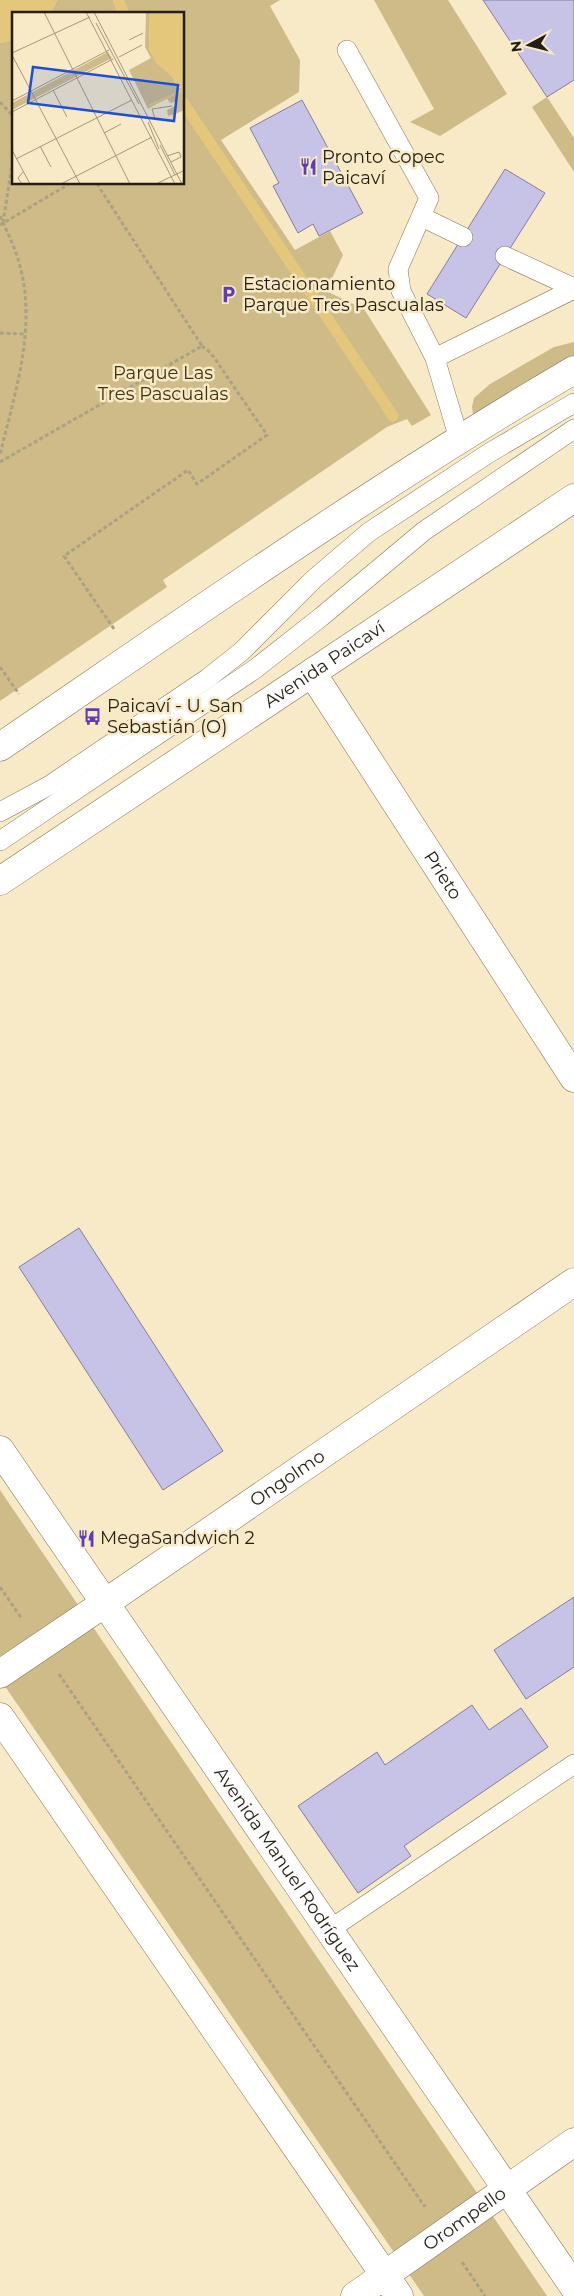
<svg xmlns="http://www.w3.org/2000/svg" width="574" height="2296" viewBox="0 0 574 2296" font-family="Montserrat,sans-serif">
	<rect width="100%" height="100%" fill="#f8eac6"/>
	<g fill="#cfbb87">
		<path d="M57 0H280L270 6 300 60 299 92 221 140 295 250 330 231 343 255 326 291 364 309 431 415 412 426 407 419 387 427 163 580 167 587 0 701V43L14 39V184H184V14H50Z"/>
		<path d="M374 0H448L507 94 440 136 410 122 434 109Z"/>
		<path d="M547 97 574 138V172L532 107Z"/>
		<path d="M574 342V362L474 421 472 407 474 398 490 384 554 347Z"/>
		<path d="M0 1490 547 2296H424L0 1679Z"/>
	</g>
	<path fill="#e4c77a" d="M0 0H57L50 14H14V39L0 43Z"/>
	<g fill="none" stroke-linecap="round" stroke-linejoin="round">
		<g stroke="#e4c77a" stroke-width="11">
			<path d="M118 0 124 14"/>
			<path d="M184 104 393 416"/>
		</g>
	</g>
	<g fill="#c6c3e6" stroke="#817e9e">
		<path d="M483 0H574V80L547 97Z"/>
		<path d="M302 100 363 213 319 236 313 224 298 233 273 186 279 183 250 128Z"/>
		<path d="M505 169 545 193 466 318 427 294Z"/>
		<path d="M79 1228 223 1451 163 1490 19 1267Z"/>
		<path d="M574 1597V1667L526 1699 494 1650Z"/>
		<path d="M472 1705 489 1730 521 1708 548 1747 404 1846 411 1856 358 1893 298 1806 377 1752 385 1765Z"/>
	</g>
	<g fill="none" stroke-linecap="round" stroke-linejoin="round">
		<defs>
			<g id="lane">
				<path d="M347 50 429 198 398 269 401 291 435 358 574 289"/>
				<path d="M422 217 463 237"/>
				<path d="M505 256 574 288"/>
				<path d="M435 358 459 439"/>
				<path d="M0 812 50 785 208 678 242 651 314 579 369 532 489 453 574 403"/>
				<path d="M0 841 255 669 321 617 424 531 574 429"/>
				<path d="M329 1930 574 1764"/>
			</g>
			<g id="street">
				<path id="s1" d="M312 673 574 1078"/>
				<path id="s2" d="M105 1603 574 1282"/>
			</g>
			<g id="secondary">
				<path id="s3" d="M0 1450 574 2287"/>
				<path d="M0 1674 105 1603"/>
				<path d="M0 1717 399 2296"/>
				<path id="s4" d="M355 2296 574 2142"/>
			</g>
			<g id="primary">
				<path d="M0 747C189 618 376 486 574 370"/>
				<path id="s5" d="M0 881 574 498"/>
			</g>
		</defs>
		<use href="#lane" stroke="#827656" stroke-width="20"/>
		<use href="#street" stroke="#827656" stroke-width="29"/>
		<use href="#secondary" stroke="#827656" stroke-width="29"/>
		<use href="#primary" stroke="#827656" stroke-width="29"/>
		<g stroke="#aba185" stroke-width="3" stroke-dasharray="4 2.5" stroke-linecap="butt">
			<path d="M0 102 14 117"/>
			<path d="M0 216C8 234 17 251 21 270 36 331 14 396 0 455"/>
			<path d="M3 223 14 152"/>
			<path d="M0 225 69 184"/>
			<path d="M0 333 24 334"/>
			<path d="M0 462 202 346 97 184"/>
			<path d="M114 629 64 556 188 470 197 484 267 435 211 353 202 346"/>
			<path d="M0 667 19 694"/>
			<path d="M0 1587 22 1619"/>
			<path d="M59 1674 425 2207"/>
			<path d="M462 2262 485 2296"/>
		</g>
		<use href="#lane" stroke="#fff" stroke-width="19"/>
		<use href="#street" stroke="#fff" stroke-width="28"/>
		<use href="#secondary" stroke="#fff" stroke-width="28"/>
		<use href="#primary" stroke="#fff" stroke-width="28"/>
	</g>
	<defs>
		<symbol id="restaurant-bare" viewBox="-9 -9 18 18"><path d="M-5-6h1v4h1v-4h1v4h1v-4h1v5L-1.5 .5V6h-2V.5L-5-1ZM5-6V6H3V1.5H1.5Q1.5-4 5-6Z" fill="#5c3db6" stroke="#f8eac6" stroke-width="2.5" paint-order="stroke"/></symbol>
		<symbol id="parking-bare" viewBox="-9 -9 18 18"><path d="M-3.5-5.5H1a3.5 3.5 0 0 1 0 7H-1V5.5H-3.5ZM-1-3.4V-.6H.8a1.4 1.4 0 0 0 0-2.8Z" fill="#5c3db6" stroke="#f8eac6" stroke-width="2.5" paint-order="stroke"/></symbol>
		<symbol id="bus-bare" viewBox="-9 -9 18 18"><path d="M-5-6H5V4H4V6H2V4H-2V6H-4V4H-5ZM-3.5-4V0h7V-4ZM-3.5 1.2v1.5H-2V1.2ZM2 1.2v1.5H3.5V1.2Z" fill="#5c3db6" stroke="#f8eac6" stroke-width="2.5" paint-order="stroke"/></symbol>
	</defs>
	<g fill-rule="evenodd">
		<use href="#restaurant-bare" x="296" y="154" width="25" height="25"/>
		<use href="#parking-bare" x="216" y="282" width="25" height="25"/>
		<use href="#bus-bare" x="80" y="704" width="25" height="25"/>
		<use href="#restaurant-bare" x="74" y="1526" width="25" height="25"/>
	</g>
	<g text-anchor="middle" stroke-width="5" stroke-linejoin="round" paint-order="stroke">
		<g font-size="18" fill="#231e11" stroke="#f8eac6" text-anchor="start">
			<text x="322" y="163">Pronto Copec<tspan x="322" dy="21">Paicaví</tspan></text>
			<text x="243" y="290">Estacionamiento<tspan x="243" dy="21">Parque Tres Pascualas</tspan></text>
			<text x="107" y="712">Paicaví - U. San<tspan x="107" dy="21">Sebastián (O)</tspan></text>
			<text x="100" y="1544">MegaSandwich 2</text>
		</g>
		<g font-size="18" fill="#3e3210" stroke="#f8eac6">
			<text x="163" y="379">Parque Las<tspan x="163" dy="21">Tres Pascualas</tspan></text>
		</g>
		<g font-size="18" fill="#231e11" stroke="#f8eac6">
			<text dy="6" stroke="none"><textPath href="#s5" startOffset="390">Avenida Paicaví</textPath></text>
			<text dy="6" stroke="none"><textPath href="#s1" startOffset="241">Prieto</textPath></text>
			<text dy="6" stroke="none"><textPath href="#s2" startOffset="221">Ongolmo</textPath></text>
			<text dy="6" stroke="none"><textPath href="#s3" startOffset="508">Avenida Manuel Rodríguez</textPath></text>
			<text dy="6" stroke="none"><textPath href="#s4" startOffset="134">Orompello</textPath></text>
		</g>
	</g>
	<g transform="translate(12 12)">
		<rect width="172" height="172" fill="#f8eac6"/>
		<path d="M134 0H138L137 37 145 51 162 66 164 75 170 76 172 98 163 102 156 104 155 98 165 93 163 90 158 91 155 86 136 97 117 58 139 46 133 35ZM96 40 100 46 0 98V91Z" fill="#cfbb87"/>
		<path d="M138 0H172V89L170 88 169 75H164L162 66 144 51 137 37Z" fill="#e4c77a"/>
		<path fill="none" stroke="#e4c77a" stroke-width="2.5" d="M137 94 169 79"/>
		<path fill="none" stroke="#a3987e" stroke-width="1" d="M32 0 118 172M74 0 163 172M82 0 170 172M84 11 127 92M117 28 131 21M0 41 78 5M0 43 68 172M107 45 130 33M41 78 55 105M0 89 97 38M0 100 101 47M143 107 140 97 160 94M136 110 147 137M92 121 109 112M148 133 163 163M28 134 39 155M0 138 18 172M155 144 167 140 169 145 159 150M4 147 120 88M10 172 6 166 11 160M49 172 140 125M144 172 173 158"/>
		<path fill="#1d4ed8" fill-opacity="0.15" stroke="#1d4ed8" stroke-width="2.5" d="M21 55 166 73 162 109 16 91Z"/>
		<rect width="172" height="172" fill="none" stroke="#231e11" stroke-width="2.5"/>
	</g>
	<g transform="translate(529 45) rotate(263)" stroke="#f8eac6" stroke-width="4" paint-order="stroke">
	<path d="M0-4L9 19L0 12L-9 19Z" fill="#231e11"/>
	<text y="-8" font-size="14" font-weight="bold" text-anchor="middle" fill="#231e11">N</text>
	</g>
</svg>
